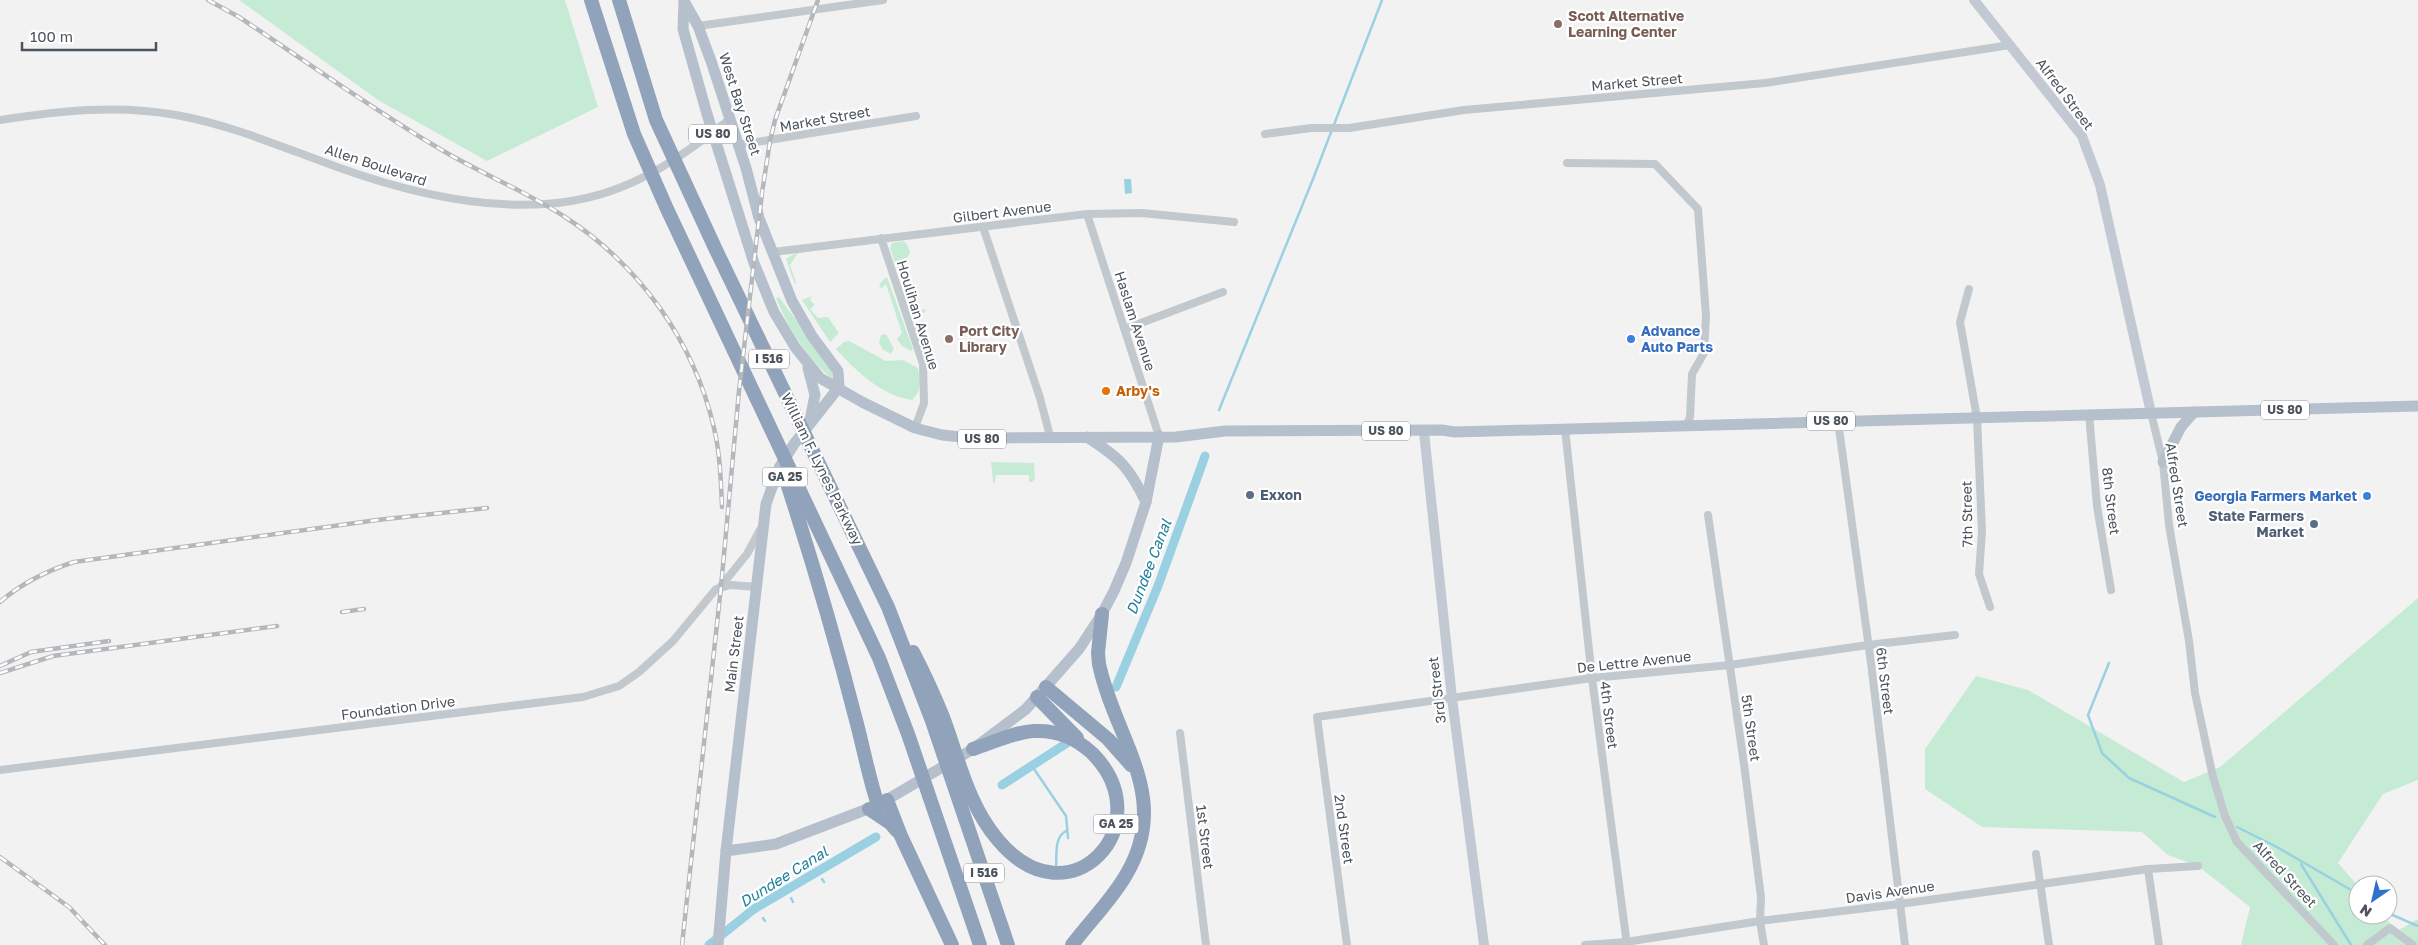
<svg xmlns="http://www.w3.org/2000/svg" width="2418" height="945" viewBox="0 0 2418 945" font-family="'Golos Text',sans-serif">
	<rect width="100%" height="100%" fill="#f3f2f2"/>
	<g fill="#c6ebd5">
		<path d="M239 0H565L598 107 487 161 378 100Z"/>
		<path d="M903 241 907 244 910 253 905 261 920 310 926 309 925 312 918 314 912 312 890 248 892 243Z"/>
		<path d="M796 253H798L790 265 796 282 795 285 786 259Z"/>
		<path d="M887 277 913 349 911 351 902 346 897 339 902 333 886 284 882 288 879 287 881 282Z"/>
		<path d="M812 296 810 300 815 305 810 309 818 318 828 317 839 333 830 342 802 300Z"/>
		<path d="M779 297 832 368 833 380C809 360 788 329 776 298Z"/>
		<path d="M886 334 894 349 891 354 882 349 879 342 881 335Z"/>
		<path d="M849 341 886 361 903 360 918 368C920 379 922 392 912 400 882 396 856 371 836 349L844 342Z"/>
		<path d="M991 462 1034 463 1035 479 1032 482H1029V475H996L995 483 993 482Z"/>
		<path d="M2418 598V780L2383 794 2338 863 2358 886V915H2383L2397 931 2418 919V945H2241L2250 907 2198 866 2168 855 2142 832 1982 827 1925 789V749L1976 676 2028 690 2184 782 2220 767Z"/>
	</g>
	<path fill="#99d1e2" d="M1124 179H1131L1132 193 1125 194Z"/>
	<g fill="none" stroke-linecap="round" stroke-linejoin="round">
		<g stroke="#99d1e2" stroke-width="2.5">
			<path d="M1219 410 1313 179 1382 0"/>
			<path d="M2109 663 2088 715 2102 753 2129 778 2215 817"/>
			<path d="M1032 766 1066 816 1068 838"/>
			<path d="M2237 827 2275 846 2358 894"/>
			<path d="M2301 864 2351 945"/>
			<path d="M1056 866C1057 855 1054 837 1066 831"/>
			<path d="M822 879 824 882"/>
			<path d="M791 898 793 902"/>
			<path d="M2388 913 2418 926"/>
			<path d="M763 918 765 921"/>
		</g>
		<g stroke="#99d1e2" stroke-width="9">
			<path d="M1116 687 1158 586 1205 456"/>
			<path d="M1002 785 1067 743"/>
			<path d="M709 945 754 909 876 837"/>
		</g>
		<g stroke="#c1c8ce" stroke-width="8">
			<path d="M698 26 883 0"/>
			<path d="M0 120C59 111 117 104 176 115 232 125 284 148 337 167 423 198 530 223 619 188 659 173 697 145 730 119"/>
			<path d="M1265 134 1311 128H1349L1464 110 1765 83 2010 45"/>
			<path d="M738 145 916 116"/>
			<path d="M1567 163 1655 164 1698 209 1706 316 1704 353 1692 374 1690 417 1687 425"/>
			<path d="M1087 214 1159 436"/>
			<path d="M983 227 1040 398 1050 436"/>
			<path d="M881 238 923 364 924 403 915 428"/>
			<path d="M773 252 1087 214 1142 213 1234 222"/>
			<path d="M1969 289 1960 322 1977 418 1982 531 1979 574 1990 607"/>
			<path d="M1125 329 1223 292"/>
			<path d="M2151 413 2163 462 2169 525 2189 641 2195 693 2213 777 2225 816 2237 842 2334 945"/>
			<path d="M2089 414 2097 506 2111 590"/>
			<path d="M1838 421 1871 663 1905 945"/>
			<path d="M1565 429 1592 678 1627 945"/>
			<path d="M1708 515 1744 764 1761 897 1760 921 1764 945"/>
			<path d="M721 586 747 554 760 530"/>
			<path d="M1180 733 1206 945"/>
			<path d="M0 770 583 697 619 686 639 672 673 641 716 589 731 585 757 587"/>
			<path d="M2036 854 2049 945"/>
			<path d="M2148 869 2159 945"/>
			<path d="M1347 945 1317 717 1592 678 1730 665 1868 645 1955 635"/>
			<path d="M1585 945 1626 942 1760 921 1900 904 2148 869 2198 866"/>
			<path d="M2367 945 2390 928 2413 945"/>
		</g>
		<g stroke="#c2c9d2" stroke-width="10">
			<path d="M1974 0 2082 136 2100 185 2151 413"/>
			<path d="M1424 432 1452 698 1484 945"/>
		</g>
		<g stroke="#b5c0cc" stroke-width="11">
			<path d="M684 1 698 26 711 61 746 168 759 218 792 301 812 336 838 371 839 387 794 444 779 468 766 504 726 851 718 945"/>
			<path d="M684 2 683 29 707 114 754 263 774 312 795 347 820 378 862 402 915 428 942 435 971 438 1176 437 1225 431 1442 430 1455 432 2418 406"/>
			<path d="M808 368 815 395 810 420"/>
			<path d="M1087 437C1120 458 1129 467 1146 502"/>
			<path d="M2163 462 2181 427 2194 412"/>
			<path d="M726 851 776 844 878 805 973 749 1026 709 1079 649 1102 614 1114 591 1126 563 1146 502 1159 436"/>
		</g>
		<g stroke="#90a3ba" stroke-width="14">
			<path d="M591 0 634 134 667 209 879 658 908 734 980 945"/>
			<path d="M619 0 656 120 716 250 888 607 932 721 1008 945"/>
			<path d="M786 480C812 560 836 642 857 724 864 751 869 778 878 805"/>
			<path d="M913 652C924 673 934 695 943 717 959 760 968 805 998 840 1070 926 1163 824 1092 753 1076 738 1057 730 1034 731 1014 732 992 743 973 749"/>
			<path d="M1046 687 1108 739 1131 765"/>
			<path d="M1037 697 1077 738"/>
			<path d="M887 800 901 836 952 945"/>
			<path d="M869 809 890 823 897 831"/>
			<path d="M1072 945C1089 922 1111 901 1126 875 1173 796 1115 740 1099 664L1098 653 1102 614"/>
		</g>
		<defs>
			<g id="rail">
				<path d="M208 0 239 17C304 60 368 106 435 146 477 172 524 190 565 217 639 265 694 341 714 428 720 453 721 481 722 507"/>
				<path d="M0 602C22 583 46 571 74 562L377 520 487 508"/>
				<path d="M342 612 364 609"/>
				<path d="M0 666 31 652 109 641"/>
				<path d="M0 673 53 656 277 626"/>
				<path d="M0 857 69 907 105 945"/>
				<path d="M682 945 721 587 739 391 762 193 770 141 775 120 818 0"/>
			</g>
		</defs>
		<use href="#rail" stroke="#b4b7bb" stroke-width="4.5"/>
		<use href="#rail" stroke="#fff" stroke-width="2.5" stroke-dasharray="8" stroke-linecap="butt"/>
	</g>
	<g fill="#8d6e63" stroke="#fff" stroke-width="2">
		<circle cx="1558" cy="24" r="5"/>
		<circle cx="949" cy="339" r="5"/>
	</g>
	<g fill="#3f7fe0" stroke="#fff" stroke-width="2">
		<circle cx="1631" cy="339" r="5"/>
		<circle cx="2367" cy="496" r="5"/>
	</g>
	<circle fill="#e8710a" stroke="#fff" stroke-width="2" cx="1106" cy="391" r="5"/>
	<g fill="#5c6f8a" stroke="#fff" stroke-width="2">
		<circle cx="1250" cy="495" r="5"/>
		<circle cx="2314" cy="524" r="5"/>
	</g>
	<g text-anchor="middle" stroke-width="4.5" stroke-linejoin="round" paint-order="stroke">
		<g fill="#fff" stroke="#81878e" stroke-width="1">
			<rect x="689" y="124.5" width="48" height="19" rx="4"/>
			<rect x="749" y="349.5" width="40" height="19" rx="4"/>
			<rect x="2261" y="400.5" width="48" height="19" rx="4"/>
			<rect x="1807" y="411.5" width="48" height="19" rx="4"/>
			<rect x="1362" y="421.5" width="48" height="19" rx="4"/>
			<rect x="958" y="429.5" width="48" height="19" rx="4"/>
			<rect x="762.5" y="467.5" width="45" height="19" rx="4"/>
			<rect x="1093.5" y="814.5" width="45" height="19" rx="4"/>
			<rect x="964" y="863.5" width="40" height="19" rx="4"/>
		</g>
		<g font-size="12" font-weight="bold" fill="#4b545d">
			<text x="713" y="138">US 80</text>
			<text x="769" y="363">I 516</text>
			<text x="2285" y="414">US 80</text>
			<text x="1831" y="425">US 80</text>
			<text x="1386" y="435">US 80</text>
			<text x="982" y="443">US 80</text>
			<text x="785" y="481">GA 25</text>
			<text x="1116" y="828">GA 25</text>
			<text x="984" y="877">I 516</text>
		</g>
		<g font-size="14" font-weight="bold" fill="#785e54" stroke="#fff" text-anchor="start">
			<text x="1568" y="21">Scott Alternative<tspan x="1568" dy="16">Learning Center</tspan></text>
			<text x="959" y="336">Port City<tspan x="959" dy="16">Library</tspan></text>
		</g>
		<g font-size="14" fill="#4b545d" stroke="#fff">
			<text transform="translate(1637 82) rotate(-5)" y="5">Market Street</text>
			<text transform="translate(2065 94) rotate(53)" y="5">Alfred Street</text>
			<text transform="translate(740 104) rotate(72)" y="5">West Bay Street</text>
			<text transform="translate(825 119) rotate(-10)" y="5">Market Street</text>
			<text transform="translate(376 165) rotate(18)" y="5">Allen Boulevard</text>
			<text transform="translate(1002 212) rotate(-7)" y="5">Gilbert Avenue</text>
			<text transform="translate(918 315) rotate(73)" y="5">Houlihan Avenue</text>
			<text transform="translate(1135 321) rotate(72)" y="5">Haslam Avenue</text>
			<text transform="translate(822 469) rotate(64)" y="5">William F. Lynes Parkway</text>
			<text transform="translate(2177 485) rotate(81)" y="5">Alfred Street</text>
			<text transform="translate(2111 501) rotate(83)" y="5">8th Street</text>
			<text transform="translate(1967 514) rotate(-91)" y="5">7th Street</text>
			<text transform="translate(734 654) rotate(-83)" y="5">Main Street</text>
			<text transform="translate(1634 662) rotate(-6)" y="5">De Lettre Avenue</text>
			<text transform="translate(1885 681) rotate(83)" y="5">6th Street</text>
			<text transform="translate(1437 690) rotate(-97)" y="5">3rd Street</text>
			<text transform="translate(398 708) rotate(-7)" y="5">Foundation Drive</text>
			<text transform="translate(1609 715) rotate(83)" y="5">4th Street</text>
			<text transform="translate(1751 728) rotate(82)" y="5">5th Street</text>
			<text transform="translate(1344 829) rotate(82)" y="5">2nd Street</text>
			<text transform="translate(1205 837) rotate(83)" y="5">1st Street</text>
			<text transform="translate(2285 874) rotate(47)" y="5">Alfred Street</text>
			<text transform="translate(1890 892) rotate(-8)" y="5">Davis Avenue</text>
		</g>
		<g font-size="14" font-weight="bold" fill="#366cbe" stroke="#fff" text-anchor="start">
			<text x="1641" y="336">Advance<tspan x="1641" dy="16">Auto Parts</tspan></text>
			<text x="2357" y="501" text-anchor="end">Georgia Farmers Market</text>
		</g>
		<g font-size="14" font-weight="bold" fill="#c56008" stroke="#fff" text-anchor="start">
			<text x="1116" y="396">Arby's</text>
		</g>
		<g font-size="14" font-weight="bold" fill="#4e5e75" stroke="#fff" text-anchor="start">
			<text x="1260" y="500">Exxon</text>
			<text x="2304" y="521" text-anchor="end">State Farmers<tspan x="2304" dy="16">Market</tspan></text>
		</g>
		<g font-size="15" font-style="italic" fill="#1e7f9d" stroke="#fff">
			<text transform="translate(1149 567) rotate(-69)" y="5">Dundee Canal</text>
			<text transform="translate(784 877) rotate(-32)" y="5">Dundee Canal</text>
		</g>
	</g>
	<g transform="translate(2373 900) rotate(214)"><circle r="24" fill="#ffffff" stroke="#b7bbbe"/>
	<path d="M0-4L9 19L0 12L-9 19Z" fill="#3071cf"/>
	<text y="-8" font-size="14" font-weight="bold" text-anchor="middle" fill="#4b545d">N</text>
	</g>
	<path d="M22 42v8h134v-8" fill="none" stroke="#4b545d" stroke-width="2.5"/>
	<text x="30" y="42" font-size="15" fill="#4b545d" stroke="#ffffff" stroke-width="4" paint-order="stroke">100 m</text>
</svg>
